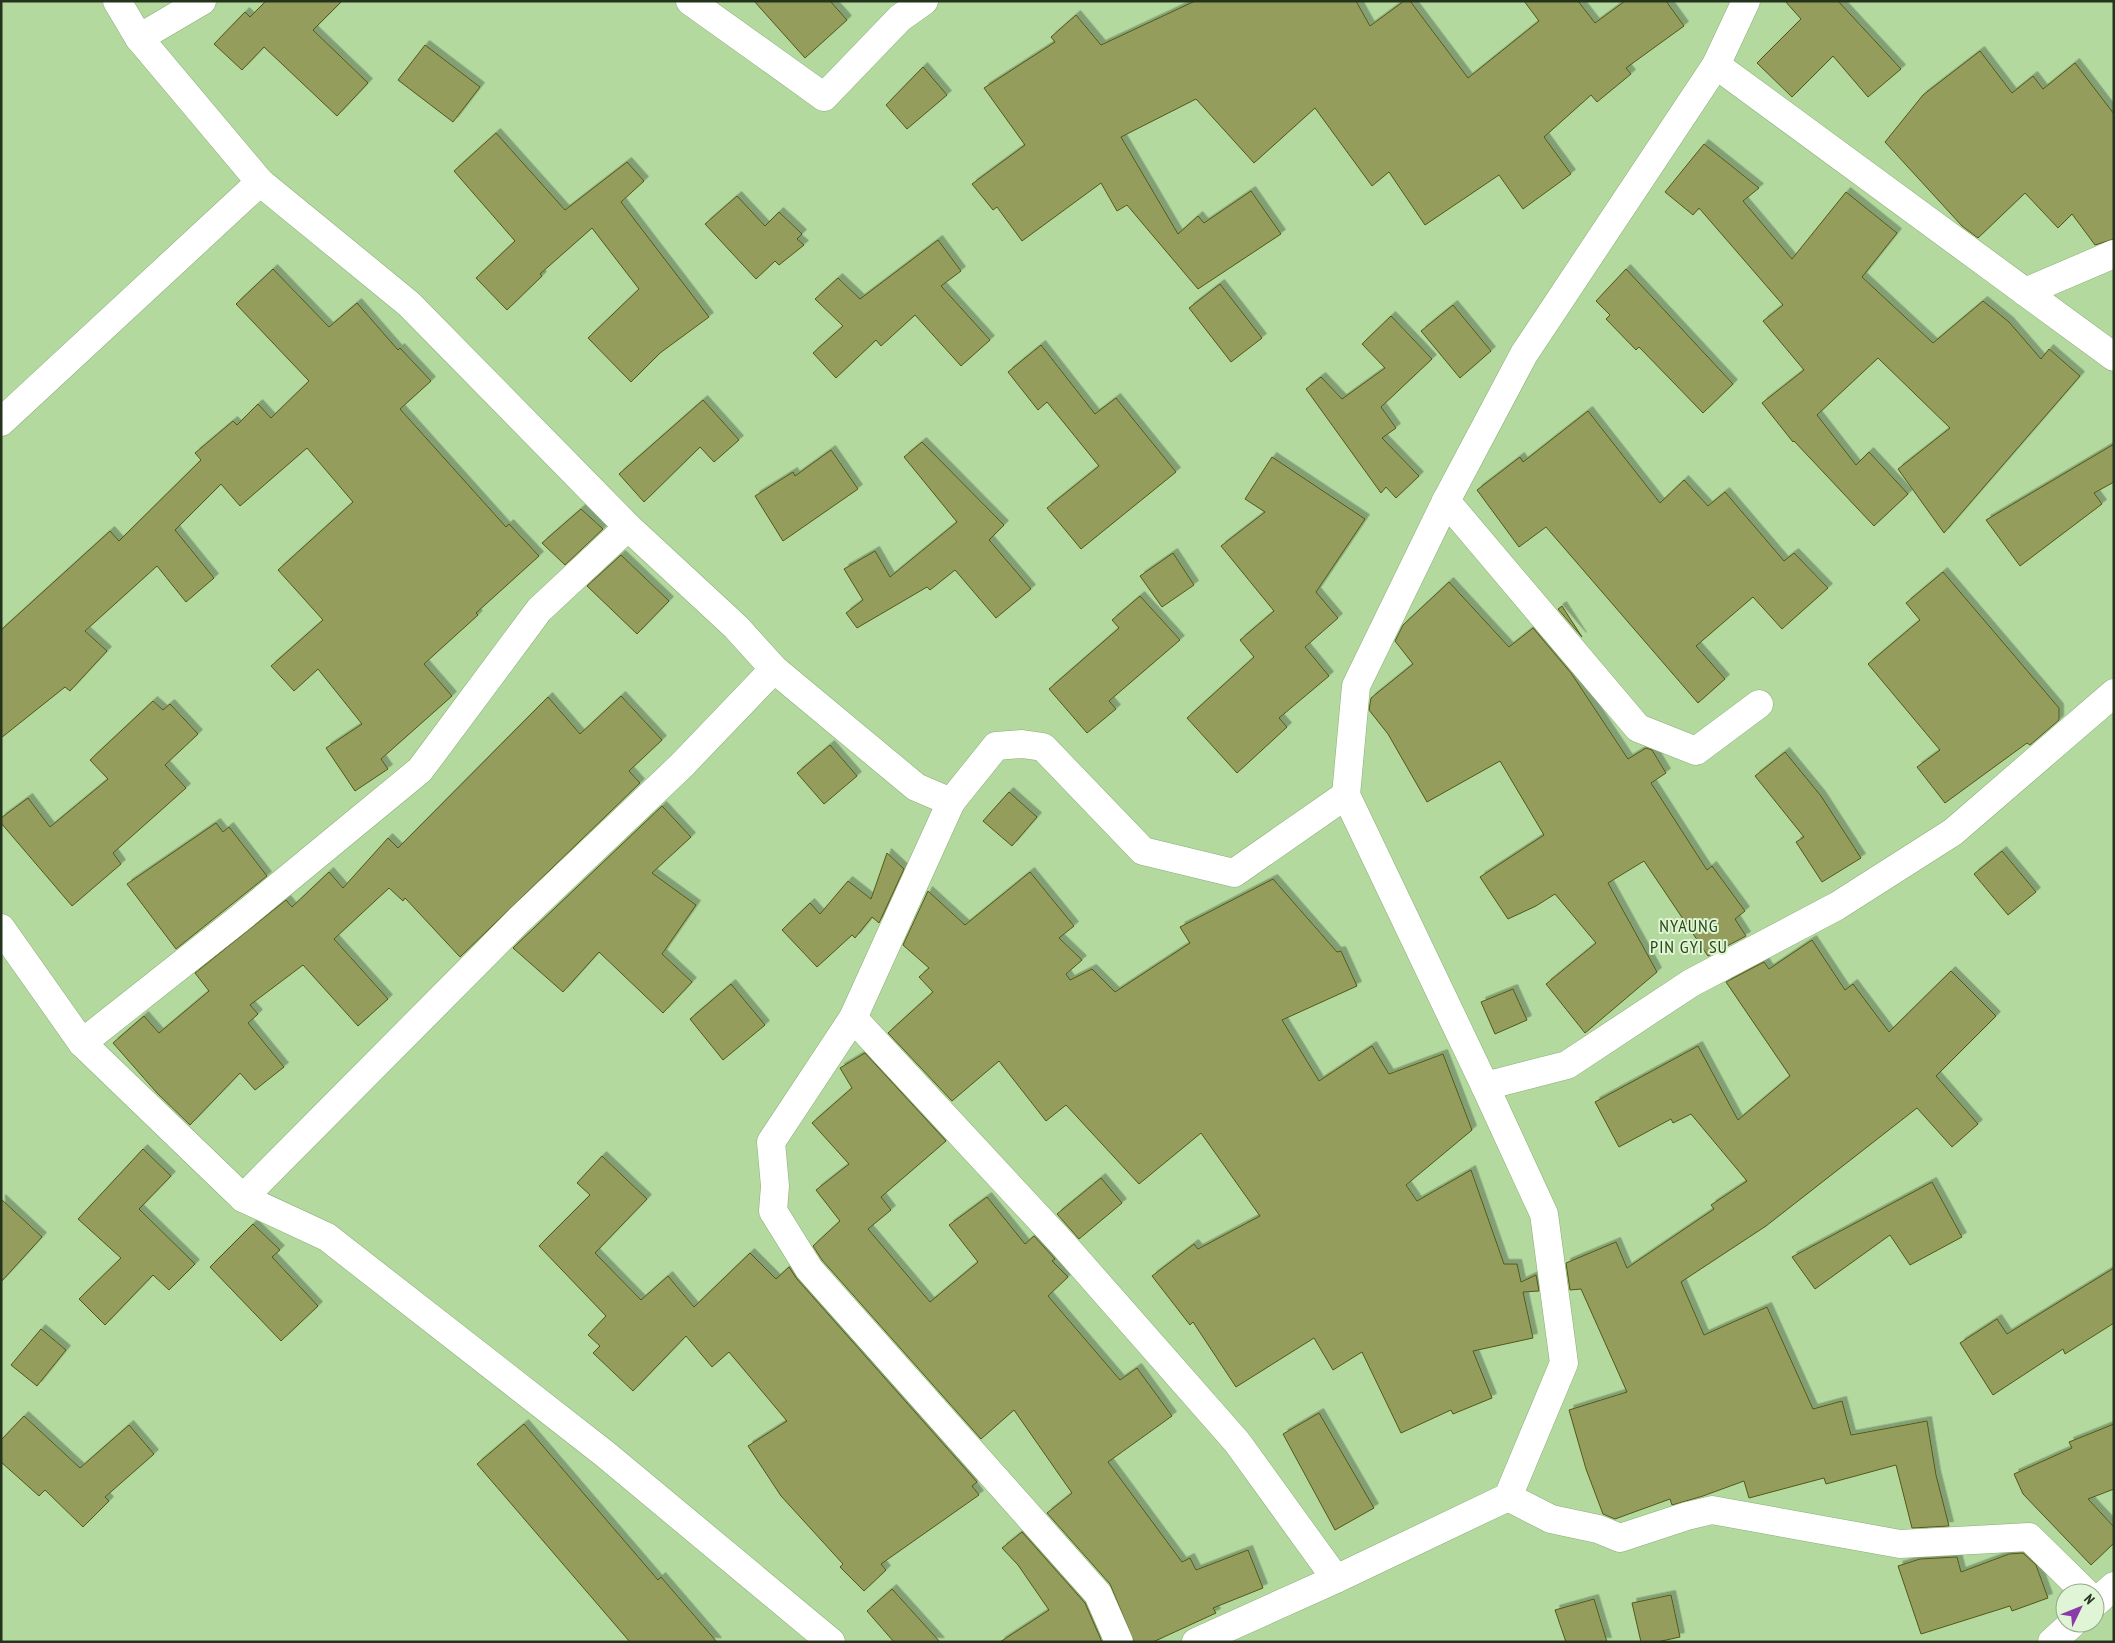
<svg xmlns="http://www.w3.org/2000/svg" width="2115" height="1643" viewBox="0 0 2115 1643" font-family="'PT Sans Narrow',sans-serif">
	<defs>
		<filter id="shadow"><feDropShadow dx="4.5" dy="-4.5" stdDeviation="0" flood-color="#0004"/></filter>
	</defs>
	<rect width="100%" height="100%" fill="#b3d99f"/>
	<g fill="#949d5c" stroke="#535917" filter="url(#shadow)">
		<path d="M266 1H342L313 30 368 83 337 116 264 47 242 70 214 44 245 12 250 17Z"/>
		<path d="M754 1H830L847 20 805 58Z"/>
		<path d="M1195 1H1356L1370 26 1404 1H1410L1468 78 1539 21 1524 1H1578L1595 23 1625 1H1666L1684 26 1626 68 1631 74 1597 102 1591 95 1544 137 1571 174 1523 209 1499 175 1425 225 1389 172 1372 186 1315 108 1254 163 1196 99 1121 137 1178 234 1198 216 1204 223 1251 191 1281 234 1198 289 1127 205 1117 211 1101 183 1022 241 997 207 993 210 972 184 1025 145 984 88 1055 42 1051 37 1076 15 1101 45Z"/>
		<path d="M1785 1H1838L1901 69 1868 97 1833 56 1792 97 1757 63 1801 19Z"/>
		<path d="M425 45 480 87 453 122 398 80Z"/>
		<path d="M1980 51 2012 93 2033 76 2043 89 2075 63 2114 114V239L2095 245 2072 214 2058 228 2025 193 1978 238 1962 226 1885 142 1923 95Z"/>
		<path d="M923 67 947 95 907 129 886 105Z"/>
		<path d="M496 133 565 210 627 162 644 181 621 202 709 317 660 353 631 382 588 338 639 289 592 228 540 274 542 276 507 310 476 278 515 241 454 171Z"/>
		<path d="M1704 144 1759 188 1743 201 1792 259 1846 192 1897 233 1862 277 1933 343 1983 301 2009 322 2041 359 2049 349 2080 376 1944 533 1898 469 1950 428 1878 358 1817 415 1856 465 1869 452 1908 494 1874 526 1794 441 1793 442 1762 403 1804 370 1763 321 1783 305 1699 208 1693 215 1665 192Z"/>
		<path d="M737 196 765 226 779 212 802 234 797 239 804 245 779 265 775 261 756 279 705 224Z"/>
		<path d="M938 240 961 271 941 286 990 340 961 366 915 315 881 346 876 340 836 378 813 353 843 326 815 299 838 278 860 299Z"/>
		<path d="M273 269 329 327 357 303 398 350 400 348 431 381 400 409 506 527 509 524 539 556 476 613 478 615 424 664 452 696 381 759 388 769 355 791 326 748 362 724 318 669 294 691 271 666 323 620 278 570 353 502 307 448 240 506 221 484 175 530 214 578 186 602 157 566 85 631 107 651 70 691 65 687 1 738V630L110 531 119 541 201 460 195 453 233 421 237 425 258 404 271 418 309 381 236 304Z"/>
		<path d="M1626 269 1733 384 1703 413 1639 347 1636 350 1606 319 1610 315 1596 301Z"/>
		<path d="M1220 284 1262 338 1231 362 1189 308Z"/>
		<path d="M1453 305 1491 351 1460 378 1421 331Z"/>
		<path d="M1391 316 1432 359 1381 407 1396 428 1382 438 1419 476 1396 498 1386 487 1381 493 1306 389 1321 377 1342 399 1385 368 1362 344Z"/>
		<path d="M1041 345 1095 414 1116 398 1176 472 1081 549 1047 508 1099 466 1047 402 1038 410 1008 372Z"/>
		<path d="M703 400 739 440 714 462 700 447 644 502 619 474Z"/>
		<path d="M1588 411 1660 503 1684 480 1708 506 1725 492 1784 561 1794 553 1828 588 1782 629 1753 597 1696 646 1725 679 1698 703 1546 527 1519 547 1477 490 1520 457 1523 462Z"/>
		<path d="M922 442 1004 525 989 540 1031 589 996 618 955 570 930 590 927 587 857 628 846 613 863 600 844 569 875 551 890 577 957 522 904 457Z"/>
		<path d="M2114 444V482L2094 493 2102 504 2020 566 1986 520Z"/>
		<path d="M831 450 858 489 783 541 755 496 793 472 795 476Z"/>
		<path d="M1272 457 1365 519 1316 592 1338 618 1305 647 1329 676 1279 718 1287 727 1237 773 1187 718 1254 657 1240 640 1274 611 1221 546 1265 512 1245 499Z"/>
		<path d="M581 509 603 529 565 565 542 543Z"/>
		<path d="M1173 553 1194 585 1162 607 1140 576Z"/>
		<path d="M621 555 669 601 637 634 587 586Z"/>
		<path d="M1943 572 2059 708V720L2030 745 2027 743 1945 803 1917 767 1940 750 1868 664 1920 620 1906 603Z"/>
		<path d="M1449 582 1509 647 1533 628 1571 673 1628 759 1646 748 1652 750 1666 773 1651 783 1707 870 1712 866 1745 911 1735 919 1746 936 1708 956 1644 861 1608 883 1657 972 1585 1033 1546 984 1596 943 1555 894 1536 906 1508 919 1480 877 1544 835 1500 761 1427 802 1388 734 1369 710 1371 698 1413 664 1395 641 1403 625Z"/>
		<path d="M1140 596 1180 640 1109 701 1116 709 1087 733 1049 689 1119 628 1112 620Z"/>
		<path d="M1562 606 1582 637 1558 609Z"/>
		<path d="M621 696 662 740 629 771 640 783 460 957 405 898 403 901 389 888 334 939 388 999 358 1026 303 965 250 1005 258 1014 248 1023 284 1067 255 1090 240 1073 190 1125 157 1093 113 1043 144 1016 159 1033 209 991 195 973 286 900 292 907 329 872 343 888 388 838 398 848 548 697 580 734Z"/>
		<path d="M153 701 163 710 170 704 198 734 165 765 186 788 113 853 121 864 72 906 1 823V818L28 798 50 827 108 779 90 760Z"/>
		<path d="M830 745 857 776 824 804 797 773Z"/>
		<path d="M1785 752 1821 796 1861 858 1822 882 1796 842 1804 837 1755 776Z"/>
		<path d="M1009 792 1037 817 1012 846 983 821Z"/>
		<path d="M662 806 691 837 652 873 696 905 662 954 692 982 663 1013 599 952 563 992 513 948Z"/>
		<path d="M216 823 223 832 229 827 267 876 176 949 127 884Z"/>
		<path d="M2002 851 2036 892 2008 915 1974 874Z"/>
		<path d="M887 853 904 869 879 923 872 917 855 938 852 935 817 967 782 930 810 903 820 914 848 881 871 899Z"/>
		<path d="M1030 872 1074 926 1059 938 1082 960 1066 974 1070 980 1092 969 1115 992 1190 943 1180 927 1273 879 1337 952 1341 951 1357 986 1282 1020 1319 1081 1372 1046 1389 1074 1443 1054 1472 1130 1406 1185 1417 1201 1471 1170 1504 1264H1517L1521 1282 1536 1275 1539 1291 1523 1292 1533 1338 1473 1351 1492 1398 1453 1414 1451 1410 1401 1433 1362 1352 1333 1370 1314 1338 1236 1387 1193 1322 1190 1325 1152 1276 1194 1244 1198 1249 1260 1216 1201 1133 1139 1184 1066 1105 1046 1121 999 1061 952 1101 888 1033 933 992 919 977 929 968 903 945 928 891 965 925Z"/>
		<path d="M1812 940 1845 990 1853 984 1889 1032 1951 971 1996 1016 1936 1076 1978 1124 1952 1147 1917 1108 1766 1226 1681 1282 1704 1335 1767 1307 1813 1409 1842 1401 1851 1435 1927 1421 1936 1475 1949 1526 1912 1528 1896 1465 1826 1484 1824 1478 1749 1498 1744 1481 1703 1496 1672 1505 1670 1499 1615 1519 1603 1514 1586 1469 1569 1410 1627 1392 1581 1289 1570 1290 1566 1263 1616 1242 1627 1268 1714 1209 1711 1205 1747 1181 1691 1114 1673 1123 1671 1119 1619 1147 1595 1102 1698 1046 1738 1120 1790 1076 1726 982 1764 962 1769 969Z"/>
		<path d="M731 984 765 1025 723 1060 690 1019Z"/>
		<path d="M1513 989 1527 1020 1495 1034 1481 1002Z"/>
		<path d="M865 1053 946 1141 881 1197 891 1210 868 1229 930 1302 978 1262 949 1225 987 1197 1025 1244 1034 1236 1055 1259 1052 1261 1068 1277 1048 1296 1120 1380 1137 1368 1172 1416 1108 1462 1182 1562 1190 1558 1196 1570 1248 1550 1263 1588 1213 1608 1216 1613 1153 1642H1134L1110 1584 1047 1513 1072 1493 1014 1410 981 1439 822 1260 813 1246 840 1221 816 1190 849 1164 812 1123 852 1088 840 1068Z"/>
		<path d="M143 1149 171 1176 139 1209 195 1264 169 1290 153 1275 105 1325 79 1299 121 1258 78 1219Z"/>
		<path d="M602 1156 647 1199 595 1253 641 1300 668 1276 694 1307 750 1253 776 1279 789 1267 797 1279 977 1482 972 1486 979 1495 881 1564 886 1570 864 1591 840 1567 843 1564 781 1496 748 1446 787 1421 729 1352 712 1367 686 1336 633 1391 593 1353 600 1346 588 1335 606 1316 539 1246 590 1195 577 1183Z"/>
		<path d="M1101 1178 1122 1203 1079 1239 1057 1214Z"/>
		<path d="M1932 1182 1962 1237 1910 1265 1890 1235 1815 1289 1792 1257Z"/>
		<path d="M1 1199 42 1237 1 1282Z"/>
		<path d="M253 1224 280 1250 272 1257 318 1306 281 1341 210 1267Z"/>
		<path d="M2114 1268V1323L2065 1354 2063 1349 1993 1395 1960 1343 1997 1319 2007 1334Z"/>
		<path d="M41 1329 66 1350 37 1386 11 1365Z"/>
		<path d="M1319 1413 1374 1508 1335 1530 1283 1434Z"/>
		<path d="M24 1416 80 1468 129 1425 154 1454 105 1497 109 1501 83 1527 45 1490 39 1496 1 1462V1440Z"/>
		<path d="M524 1424 658 1580 661 1577 717 1642H630L477 1464Z"/>
		<path d="M2114 1424V1489L2088 1499 2114 1527V1543L2091 1565 2023 1494 2014 1474 2072 1448 2069 1442Z"/>
		<path d="M1022 1532 1085 1603 1102 1642H1000L1049 1610 1018 1565 1002 1548Z"/>
		<path d="M2023 1553 2036 1565 2048 1598 2012 1611 2010 1606 1921 1634 1898 1566 1920 1559 1957 1557 1961 1572 2009 1554Z"/>
		<path d="M892 1589 940 1642H894L867 1611Z"/>
		<path d="M1671 1595 1680 1637 1657 1642H1641L1632 1603Z"/>
		<path d="M1594 1599 1607 1642H1566L1555 1610Z"/>
	</g>
	<g fill="none" stroke-linecap="round" stroke-linejoin="round">
		<defs>
			<g id="street">
				<path d="M117 1 139 38 202 1"/>
				<path d="M690 1 824 97 900 18 924 1"/>
				<path d="M139 38 260 182 409 304 628 527 736 627 774 669 916 787 951 802 996 746 1022 744 1043 747 1143 851 1234 873 1346 795"/>
				<path d="M1716 65 2114 357"/>
				<path d="M2025 292 2114 254"/>
				<path d="M1 422 260 182"/>
				<path d="M1446 501 1638 728 1696 751 1759 704"/>
				<path d="M951 802 853 1018 771 1142 775 1186 773 1211 809 1269 1098 1594 1119 1642"/>
				<path d="M1 928 82 1043 243 1198 327 1237 605 1454 831 1642"/>
				<path d="M853 1018 1062 1243 1237 1442 1336 1579"/>
				<path d="M82 1043 239 919 420 770 539 610 628 527"/>
				<path d="M1485 1086 1567 1065 1691 983 1837 906 1953 832 2114 693"/>
				<path d="M243 1198 519 920 682 765 774 669"/>
				<path d="M1508 1497 1551 1519 1598 1529 1620 1538 1687 1516 1712 1510 1900 1544 2029 1537 2086 1593"/>
				<path d="M2095 1603 2114 1586"/>
				<path d="M1196 1642 1336 1579 1508 1497 1564 1363 1544 1214 1485 1086 1346 795 1356 686 1446 501 1524 354 1716 65 1746 1"/>
				<path d="M2052 1642 2073 1623"/>
			</g>
		</defs>
		<use href="#street" stroke="#8aae76" stroke-width="29"/>
		<use href="#street" stroke="#fff" stroke-width="28"/>
	</g>
	<g text-anchor="middle" stroke-width="4" stroke-linejoin="round" paint-order="stroke">
		<g font-size="18" letter-spacing="1" fill="#284813" stroke="#e0f4d6">
			<text x="1689" y="932">NYAUNG<tspan x="1689" dy="21">PIN GYI SU</tspan></text>
		</g>
	</g>
	<rect width="2115" height="1643" fill="none" stroke="#24331c" stroke-width="5"/>
	<g transform="translate(2080 1608) rotate(47)"><circle r="24" fill="#e0f4d6" stroke="#95a78c"/>
	<path d="M0-4L9 19L0 12L-9 19Z" fill="#8a3aa9"/>
	<text y="-8" font-size="14" font-weight="bold" text-anchor="middle" fill="#24331c">N</text>
	</g>
</svg>
